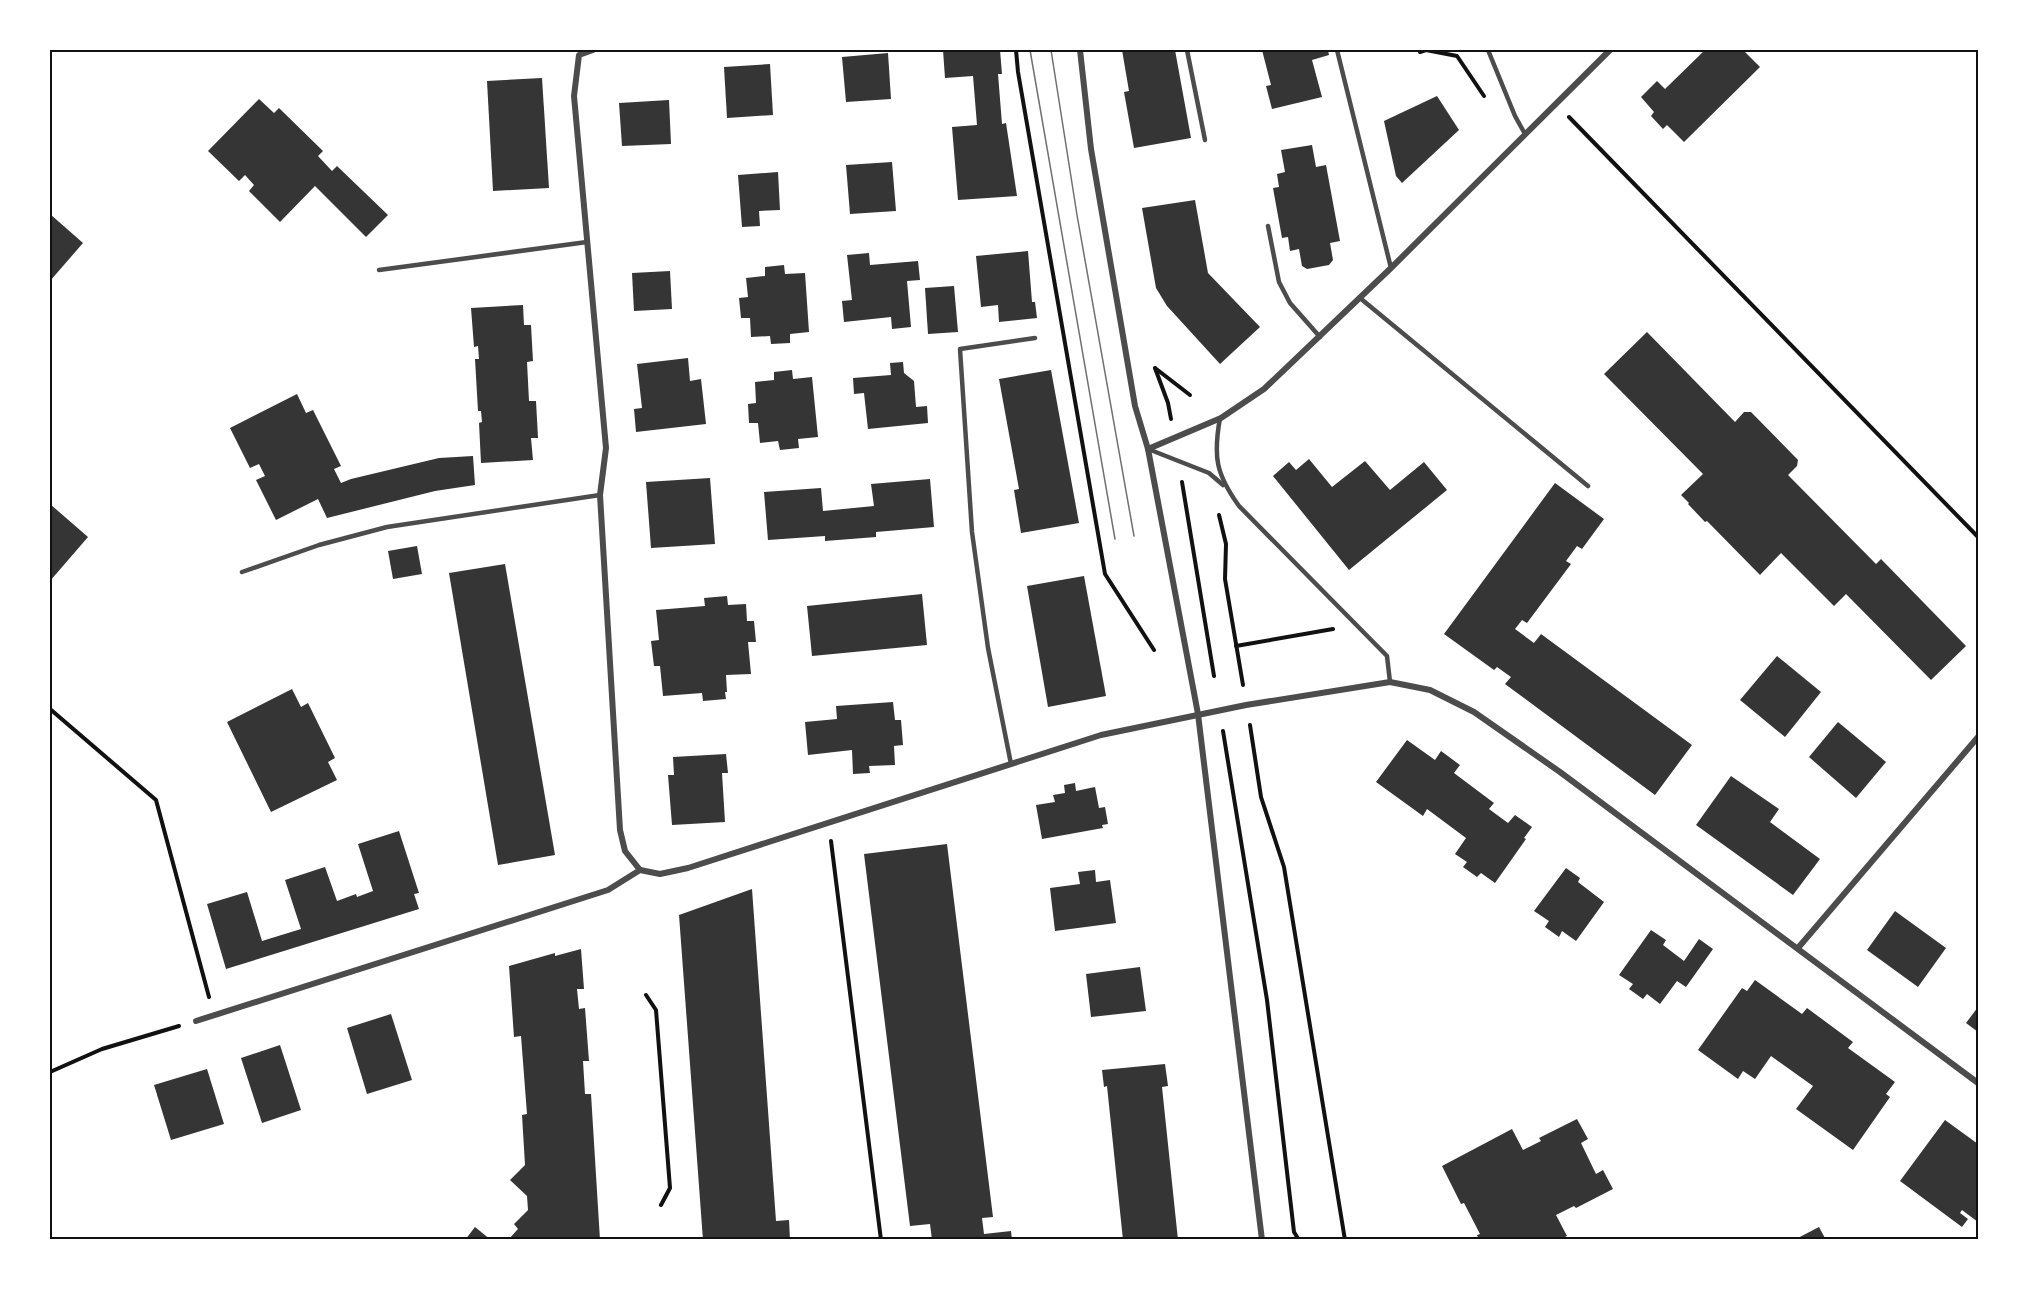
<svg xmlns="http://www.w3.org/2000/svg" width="2028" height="1289" viewBox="0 0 2028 1289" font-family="'Crimson Pro',serif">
	<rect width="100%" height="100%" fill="#fff"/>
	<g fill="#353535">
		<path d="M943 50H1000L1002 74H998L1002 124 1006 123 1017 196 958 200 952 127 977 125 973 76 945 78Z"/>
		<path d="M1122 50H1175L1191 138 1134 148 1124 92 1129 91Z"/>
		<path d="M1262 50H1328L1329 55 1312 60 1322 97 1272 109 1266 86 1271 85Z"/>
		<path d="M1705 50H1743L1760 67 1684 142 1667 125 1663 129 1651 116 1654 112 1641 97 1657 81 1665 89Z"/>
		<path d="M888 53 891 99 846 102 842 57Z"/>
		<path d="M770 64 773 115 727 118 724 67Z"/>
		<path d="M542 78 549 188 493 191 487 81Z"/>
		<path d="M1437 96 1459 130 1402 183 1396 176 1384 121Z"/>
		<path d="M259 99 274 113 279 108 323 151 318 156 332 171 337 166 388 215 366 237 315 186 280 222 249 191 254 185 245 175 239 181 208 151Z"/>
		<path d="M669 100 671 144 622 146 619 103Z"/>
		<path d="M1312 145 1316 167 1326 165 1340 241 1330 243 1333 260 1329 265 1307 269 1302 266 1299 249 1290 251 1288 237 1282 238 1273 188 1279 187 1277 174 1285 172 1281 150Z"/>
		<path d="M892 162 896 211 850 214 846 165Z"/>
		<path d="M778 172 780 210 759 211 760 226 742 227 738 175Z"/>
		<path d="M1195 200 1208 273 1260 327 1220 364 1167 306 1156 288 1142 208Z"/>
		<path d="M50 214 83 243 50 281Z"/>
		<path d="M1028 251 1032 302H1035L1037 318 999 322 998 305 981 307 976 256Z"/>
		<path d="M869 253 870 265 918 261 920 280 907 281 911 327 892 329 891 317 844 322 842 301 852 300 847 255Z"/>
		<path d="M784 265 785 274 805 273 809 332 790 334V343L771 344 770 336 751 337 750 318H741L739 298 748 297 746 278 765 276V267Z"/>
		<path d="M670 271 672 309 634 311 632 273Z"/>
		<path d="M954 286 958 332 928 334 925 288Z"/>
		<path d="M523 305 524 325H531L533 361 527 362 529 401H536L538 438H531L533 460 481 463 479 423 482 422 481 411H478L475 359H479L478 346 474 347 471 308Z"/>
		<path d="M1647 332 1735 422 1744 412H1751L1798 460 1797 466 1788 475 1876 564 1881 559 1966 646 1931 680 1846 594 1834 606 1781 553 1760 575 1707 521 1705 522 1688 504 1689 503 1681 495 1703 474 1604 374Z"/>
		<path d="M688 358 690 381 701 379 706 424 636 432 634 409 642 408 637 364Z"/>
		<path d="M903 362 904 373 914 381 916 407 927 406 928 423 868 429 864 393 854 394 853 378 891 375 890 363Z"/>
		<path d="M792 370 793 379 812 377 818 437 798 439 799 448 780 450 778 441 760 443 758 423H749L748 404 756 403 755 382 774 380V372Z"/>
		<path d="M1051 370 1079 523 1021 533 1014 490 1019 489 999 379Z"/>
		<path d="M297 394 306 413 313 410 341 466 334 469 341 483 351 479 439 458 473 456 475 485 435 491 327 518 318 499 276 520 256 480 265 476 259 464 250 468 230 428Z"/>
		<path d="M1309 459 1332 487 1365 461 1390 490 1424 462 1447 490 1349 570 1273 476 1289 462 1296 470Z"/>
		<path d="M710 478 715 544 651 548 646 482Z"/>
		<path d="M930 479 934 527 876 532V537L825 541V536L768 540 764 492 821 488 823 511 874 506 871 484Z"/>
		<path d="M1555 483 1604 519 1582 549 1577 546 1566 561 1571 564 1527 623 1522 620 1515 629 1534 643 1541 634 1692 745 1655 795 1505 684 1511 677 1497 667 1494 670 1444 634Z"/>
		<path d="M50 504 88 537 50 581Z"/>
		<path d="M417 546 422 574 393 579 388 551Z"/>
		<path d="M505 564 555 855 498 865 449 573Z"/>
		<path d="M1084 576 1106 696 1048 707 1027 586Z"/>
		<path d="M922 594 927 645 812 656 807 606Z"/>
		<path d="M727 596 728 605 746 604 747 621H754L756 642H748L751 674 726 675 727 692H725L726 699 703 701 702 693 663 696 660 666H654L651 641 659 640 656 610 705 606 704 598Z"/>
		<path d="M1777 656 1821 692 1785 737 1740 700Z"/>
		<path d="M292 689 301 707 308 703 335 758 328 762 337 780 271 812 227 722Z"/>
		<path d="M893 702 895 720H901L903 745 894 746 895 765 869 766 870 773 853 774 852 750 808 755 805 722 837 719 836 706Z"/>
		<path d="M1838 722 1886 762 1856 798 1809 757Z"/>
		<path d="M1407 740 1435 760 1441 751 1460 765 1454 773 1494 803 1489 809 1508 823 1515 815 1532 827 1524 838 1526 839 1495 883 1481 873 1477 877 1463 867 1467 862 1455 854 1466 838 1427 809 1423 816 1376 782Z"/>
		<path d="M726 754 728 773H722L725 822 672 825 668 775H674L673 757Z"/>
		<path d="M1731 776 1779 809 1770 822 1820 859 1793 895 1696 825Z"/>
		<path d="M1075 783 1076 791 1095 787 1099 808 1105 807 1108 824 1102 825 1103 828 1042 839 1036 805 1055 802 1053 795 1065 793 1064 785Z"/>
		<path d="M399 831 419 893 414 894 419 909 226 969 207 904 247 892 262 941 301 929 285 880 325 867 337 901 356 894 357 897 373 891 358 844Z"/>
		<path d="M947 844 993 1217 982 1218 984 1234 1011 1231 1012 1240H932L930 1224 910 1226 864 854Z"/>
		<path d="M1566 868 1580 878 1578 882 1604 902 1576 941 1562 931 1559 937 1545 927 1549 921 1534 911Z"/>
		<path d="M1095 870 1096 882 1110 880 1116 923 1055 931 1050 888 1080 884 1078 872Z"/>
		<path d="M752 889 776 1221 789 1220 790 1240H703L679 915Z"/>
		<path d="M1895 911 1946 948 1918 987 1867 950Z"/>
		<path d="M1651 930 1666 940 1663 945 1684 961 1699 939 1713 949 1686 987 1677 981 1660 1004 1647 994 1643 999 1629 989 1633 984 1619 975Z"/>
		<path d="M581 949 584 989H577L579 1009 585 1008 589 1061H583L585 1094H591L600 1240H508L518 1229 514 1224 528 1210 527 1196 510 1180 525 1165 522 1115 527 1114 521 1036 514 1037 509 966 555 953V956Z"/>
		<path d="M1140 967 1146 1011 1091 1017 1086 974Z"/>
		<path d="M1755 980 1802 1014 1807 1008 1853 1042 1848 1048 1895 1082 1886 1094 1890 1097 1853 1150 1796 1109 1813 1086 1771 1056 1755 1079 1743 1071 1738 1079 1698 1050 1742 988 1747 991Z"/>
		<path d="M1978 1007V1032L1966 1023Z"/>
		<path d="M391 1014 412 1080 367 1094 347 1028Z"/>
		<path d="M280 1045 301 1110 262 1123 241 1058Z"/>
		<path d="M1165 1064 1168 1086 1162 1087 1178 1240H1123L1107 1086 1104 1087 1102 1070Z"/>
		<path d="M207 1069 224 1124 171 1140 154 1085Z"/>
		<path d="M1577 1119 1588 1139 1581 1143 1596 1174 1603 1170 1613 1189 1576 1208 1574 1206 1556 1215 1567 1236 1559 1240H1479L1477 1235 1480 1234 1464 1203 1461 1204 1442 1166 1512 1129 1523 1150 1541 1141 1539 1138Z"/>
		<path d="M1945 1120 1978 1144V1222L1962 1210 1960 1213 1968 1219 1962 1227 1900 1181Z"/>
		<path d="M475 1227 491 1240H465Z"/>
		<path d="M1819 1227 1826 1240H1794Z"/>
	</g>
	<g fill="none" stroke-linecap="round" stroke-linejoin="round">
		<g stroke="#111" stroke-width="4">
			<path d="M1016 50 1018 72 1105 574 1154 650"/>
			<path d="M1420 52 1426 50 1457 56 1484 96"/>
			<path d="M1569 117 1978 537"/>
			<path d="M1155 368 1168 403 1171 419"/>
			<path d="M1155 368 1190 395"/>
			<path d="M1182 482 1214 676"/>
			<path d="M1219 515 1226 544 1225 579 1243 685"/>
			<path d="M1236 646 1333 629"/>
			<path d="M50 709 156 800 209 997"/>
			<path d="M1250 725 1261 797 1284 867 1345 1240"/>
			<path d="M1223 731 1267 1000 1294 1232 1299 1240"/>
			<path d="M831 841 881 1240"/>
			<path d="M646 995 656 1010 670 1188 661 1205"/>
			<path d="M50 1072 102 1049 179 1026"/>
		</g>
		<g stroke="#4c4c4c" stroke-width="4.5">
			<path d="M1187 50 1205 140"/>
			<path d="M1337 50 1391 268"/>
			<path d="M1488 50 1515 116 1525 134"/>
			<path d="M1268 226 1279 282 1290 303 1320 337"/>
			<path d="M379 270 587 242"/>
			<path d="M1360 298 1588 486"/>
			<path d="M1220 418C1213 457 1216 474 1239 506L1387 656 1390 682"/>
			<path d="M1148 449 1209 473 1223 485"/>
			<path d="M242 572 319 545 387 527 600 495"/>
			<path d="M1011 764 988 648 972 532 960 349 1035 338"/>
		</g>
		<g stroke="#4c4c4c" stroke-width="6">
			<path d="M593 50 579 55 574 96 606 448 600 495 620 830 625 851 640 870"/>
			<path d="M1080 50 1091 149 1135 406 1148 449 1198 714 1262 1240"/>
			<path d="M1148 449 1221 418 1264 389 1391 268 1610 50"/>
			<path d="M1798 948 1978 737"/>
			<path d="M196 1021 608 890 640 870 660 874 688 868 1101 735 1246 705 1390 682 1430 690 1474 712 1560 772 1978 1083"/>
		</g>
		<g stroke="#707070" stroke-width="1.5">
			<path d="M1030 50 1115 539"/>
			<path d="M1051 50 1077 215 1134 536"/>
		</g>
	</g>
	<rect width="2028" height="1289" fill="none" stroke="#ffffff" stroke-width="102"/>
	<rect x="51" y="51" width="1926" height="1187" fill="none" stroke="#111" stroke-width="2"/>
</svg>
